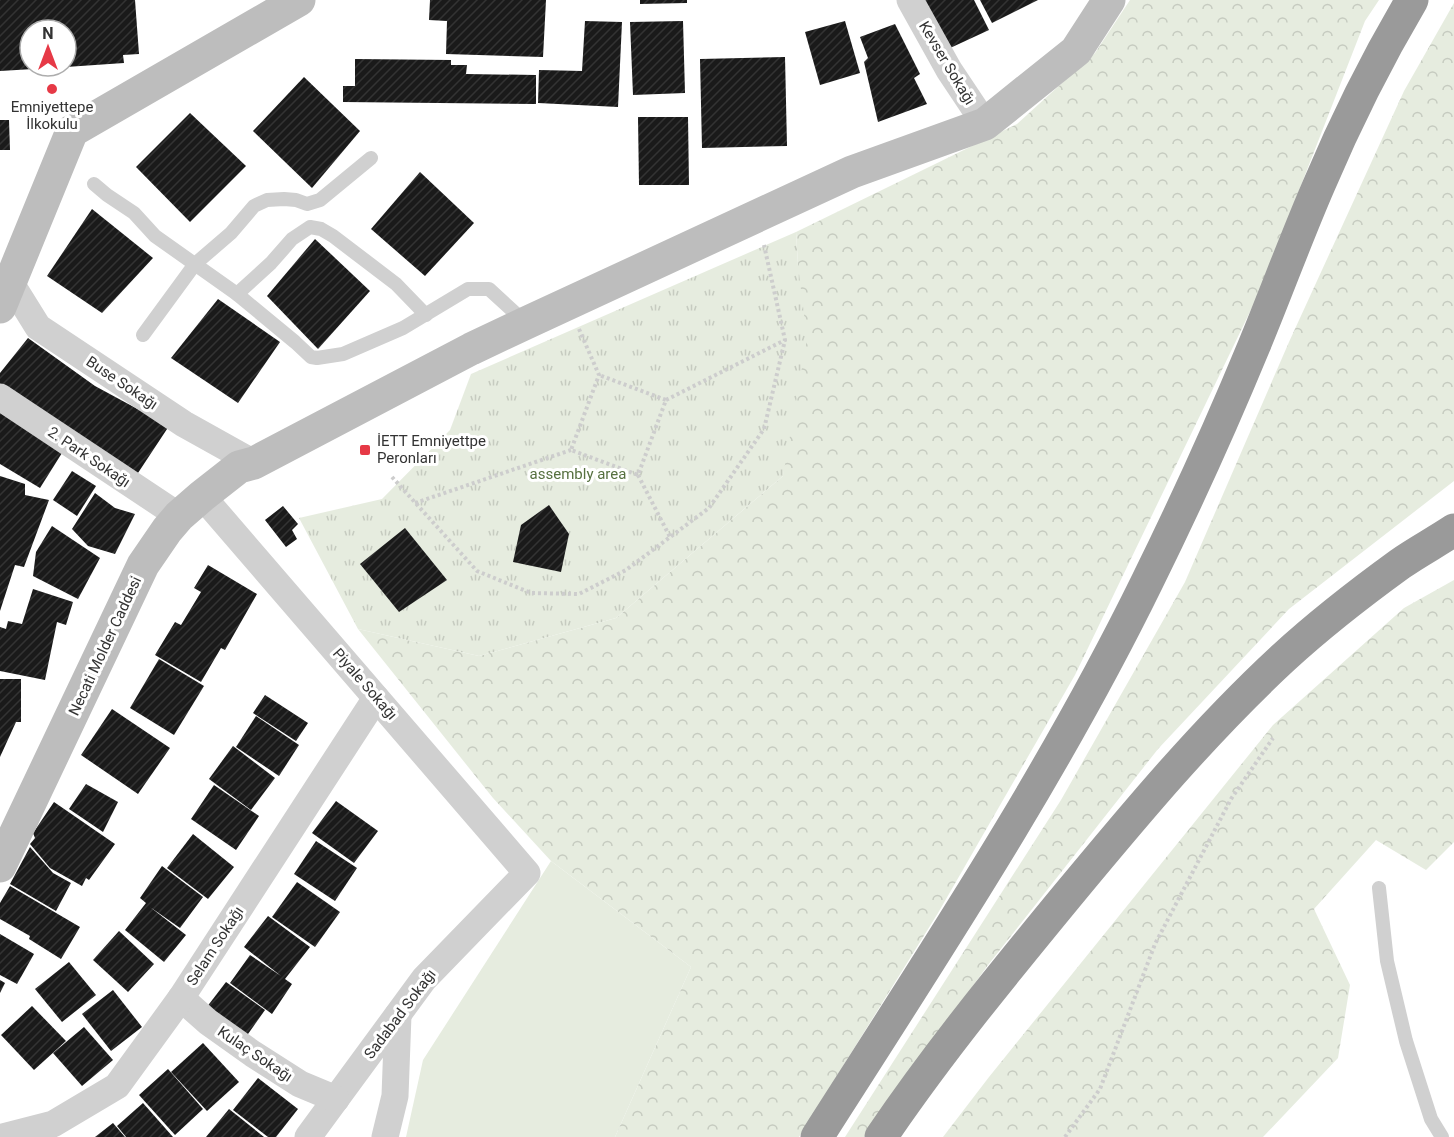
<svg xmlns="http://www.w3.org/2000/svg" width="1454" height="1137" viewBox="0 0 1454 1137" font-family="Roboto,sans-serif">
	<defs>
		<pattern id="forest-crowns" width="20" height="18" patternUnits="userSpaceOnUse" patternTransform="scale(1.5)"><rect width="20" height="18" fill="#e6ecdf"/><path d="M2 6a3 3 0 1 1 6 0M12 15a3 3 0 1 1 6 0" fill="none" stroke="#c6cbc0"/></pattern>
		<pattern id="park-tufts" width="24" height="20" patternUnits="userSpaceOnUse" patternTransform="scale(1.5)"><rect width="24" height="20" fill="#e6ecdf"/><path d="M3 7l-1-3M5 7V3M7 7l1-3M15 17l-1-3M17 17v-4M19 17l1-3" fill="none" stroke="#c6cbc0"/></pattern>
		<pattern id="building-hatch" width="6" height="6" patternUnits="userSpaceOnUse" patternTransform="scale(1.5)"><rect width="6" height="6" fill="#1a1a1a"/><path d="M-1 1l2-2M0 6l6-6M5 7l2-2" fill="none" stroke="#333"/></pattern>
	</defs>
	<rect width="100%" height="100%" fill="#fff"/>
	<path fill="#e6ecdf" d="M551 861 691 967 615 1137H406L423 1060Z"/>
	<g fill="url(#forest-crowns)">
		<path d="M1130 0H1379L1365 21 1259 293 1075 675 938 913 799 1137H615L691 967 551 861 493 798 358 629 479 656 616 618 783 476 798 265 796 232 1017 124 1095 53Z"/>
		<path d="M1454 3V481L1289 609 1158 749 988 965 864 1137H845L1061 800 1185 582 1289 342 1404 91Z"/>
		<path d="M1454 580V842L1426 870 1376 840 1314 909 1350 985 1338 1058 1263 1137H943L989 1077 1273 725 1404 608Z"/>
	</g>
	<path fill="url(#park-tufts)" d="M796 232 798 265 807 339 783 476 616 618 479 656 358 629 299 518 382 499 450 430 471 374Z"/>
	<g fill="url(#building-hatch)">
		<path d="M0 0H135L139 54 123 55 124 63 66 67V30H30V66H50V68L0 71Z"/>
		<path d="M430 0H546L543 57 446 54 447 21 429 20Z"/>
		<path d="M640 0H687V3L640 4Z"/>
		<path d="M919 0H974L989 30 948 49Z"/>
		<path d="M980 0H1038L992 23Z"/>
		<path d="M585 21 622 22 618 107 538 103 539 70 582 71Z"/>
		<path d="M683 21 685 93 633 95 630 22Z"/>
		<path d="M845 21 860 73 820 85 805 32Z"/>
		<path d="M895 24 920 74 914 78 927 104 878 122 864 62 868 58 860 37Z"/>
		<path d="M785 57 787 146 702 148 700 59Z"/>
		<path d="M355 59 451 60V65H467L466 74 536 75V104L343 102V86H355Z"/>
		<path d="M304 77 360 131 312 188 253 131Z"/>
		<path d="M190 113 246 166 190 222 136 167Z"/>
		<path d="M638 117H688L689 185H639Z"/>
		<path d="M0 120H9L10 150H0Z"/>
		<path d="M420 172 474 223 425 276 371 229Z"/>
		<path d="M92 209 153 258 102 313 47 276Z"/>
		<path d="M315 239 370 291 318 349 267 296Z"/>
		<path d="M218 299 280 342 238 403 171 358Z"/>
		<path d="M28 338 95 386 169 426 136 476 0 387V373Z"/>
		<path d="M0 408 67 445 40 488 0 464Z"/>
		<path d="M72 471 96 486 77 516 53 500Z"/>
		<path d="M0 476 25 484V495L49 500 24 567 15 565 0 611Z"/>
		<path d="M95 493 115 508 135 514 115 554 88 546 72 529Z"/>
		<path d="M549 505 569 534 561 572 513 562 521 525Z"/>
		<path d="M283 506 298 524 292 530 297 539 286 547 265 520Z"/>
		<path d="M52 526 100 558 78 599 33 576 36 552Z"/>
		<path d="M405 528 447 580 399 612 360 564Z"/>
		<path d="M208 565 257 594 225 650 221 648 201 682 155 655 175 622 181 625 201 592 194 588Z"/>
		<path d="M33 589 73 602 66 625 57 622 45 680 0 671V627L6 629 8 621 22 624Z"/>
		<path d="M159 659 204 686 174 735 130 708Z"/>
		<path d="M0 679H21V722H16L0 757Z"/>
		<path d="M265 695 308 723 296 741 253 713Z"/>
		<path d="M112 709 170 748 138 794 81 755Z"/>
		<path d="M256 716 299 745 279 776 236 747Z"/>
		<path d="M233 746 275 778 251 810 209 779Z"/>
		<path d="M86 784 118 802 103 832 69 809Z"/>
		<path d="M214 785 259 816 236 850 191 819Z"/>
		<path d="M336 801 378 831 354 863 312 833Z"/>
		<path d="M54 802 115 844 89 880 86 878 82 886 50 868 30 844 35 838 33 833Z"/>
		<path d="M193 834 234 867 208 899 167 868Z"/>
		<path d="M316 841 357 868 335 901 294 874Z"/>
		<path d="M30 847 53 873 71 883 56 911 10 884Z"/>
		<path d="M162 866 203 897 180 928 150 907 186 935 164 962 125 930 146 903 140 898Z"/>
		<path d="M297 882 340 912 315 947 272 917Z"/>
		<path d="M10 886 80 927 61 959 29 939 30 936 0 919V903Z"/>
		<path d="M268 916 310 947 285 979 292 984 272 1014 230 983 250 955 281 976 244 947Z"/>
		<path d="M119 931 154 964 128 992 93 960Z"/>
		<path d="M0 934 34 954 17 984 0 975Z"/>
		<path d="M69 962 96 995 62 1022 35 989Z"/>
		<path d="M0 980 5 983 0 993Z"/>
		<path d="M226 982 265 1010 243 1041 203 1012Z"/>
		<path d="M113 990 142 1027 111 1051 82 1014Z"/>
		<path d="M32 1006 66 1041 34 1070 1 1035Z"/>
		<path d="M84 1027 113 1060 82 1086 53 1053Z"/>
		<path d="M203 1043 239 1082 207 1111 171 1072Z"/>
		<path d="M168 1069 203 1109 175 1135 139 1095Z"/>
		<path d="M258 1078 298 1109 276 1137H268L233 1110Z"/>
		<path d="M143 1103 173 1137H126L117 1126Z"/>
		<path d="M229 1109 264 1137H206Z"/>
		<path d="M113 1123 125 1137H95Z"/>
	</g>
	<g fill="none" stroke-linecap="round" stroke-linejoin="round">
		<g stroke="#cdcdcd" stroke-width="4" stroke-dasharray="3 3" stroke-linecap="butt">
			<path d="M579 329 599 375 571 450 638 475 666 400 599 375"/>
			<path d="M666 400 785 340 764 245"/>
			<path d="M638 475 670 537"/>
			<path d="M392 477 477 571 531 593 579 594 626 570 709 508 764 429 785 340"/>
			<path d="M415 503 571 450"/>
			<path d="M1065 1137 1100 1089 1155 944 1231 799 1273 738"/>
		</g>
		<g stroke="#d0d0d0" stroke-width="14">
			<path d="M94 184 107 195 134 213 155 236 237 294 295 342 311 357 317 358 343 354 403 328 468 289H489L526 323"/>
			<path d="M237 294 271 263 292 239 310 227 321 229 333 236 396 284 426 315"/>
			<path d="M143 335 195 264 231 233 254 206 267 200 284 199 296 200 307 204 320 200 371 158"/>
			<path d="M1379 888 1387 961 1406 1041 1431 1119 1442 1137"/>
		</g>
		<g stroke="#d0d0d0" stroke-width="27">
			<path d="M910 0 949 70 985 124"/>
			<path d="M10 282 38 327 184 424 254 463"/>
			<path d="M0 397 179 516"/>
			<path d="M202 496 527 873 424 979 308 1137"/>
			<path d="M181 998 208 1022 253 1054 300 1084 336 1099"/>
			<path d="M3 1137 53 1124 117 1086 181 998 376 698"/>
			<path d="M385 1137 395 1096 398 1015"/>
		</g>
		<g stroke="#bdbdbd" stroke-width="33">
			<path d="M0 307 72 131 299 0"/>
			<path d="M0 866 143 565 167 530 179 516 202 496 239 467 254 463 471 349 526 323 852 172 985 124 1076 51 1109 0"/>
		</g>
		<g stroke="#9a9a9a" stroke-width="33">
			<path d="M817 1137C933 955 1052 776 1147 582 1185 505 1221 426 1254 346 1276 293 1296 238 1319 185 1346 121 1377 59 1412 0"/>
			<path d="M881 1137C938 1053 1002 975 1067 896 1135 814 1204 731 1283 658 1320 624 1360 593 1400 564 1417 552 1436 542 1454 530"/>
		</g>
	</g>
	<g fill="#e63946" stroke="#fff" stroke-width="2">
		<circle cx="52" cy="89" r="6"/>
		<rect x="359" y="444" width="12" height="12" rx="3"/>
	</g>
	<g text-anchor="middle" stroke-width="6" stroke-linejoin="round" paint-order="stroke">
		<g font-size="15" fill="#333" stroke="#fff">
			<text transform="translate(947 63) rotate(59)" y="5">Kevser Sokağı</text>
			<text transform="translate(122 383) rotate(34)" y="5">Buse Sokağı</text>
			<text transform="translate(89 457) rotate(34)" y="5">2. Park Sokağı</text>
			<text transform="translate(105 646) rotate(-65)" y="5">Necati Molder Caddesi</text>
			<text transform="translate(365 684) rotate(49)" y="5">Piyale Sokağı</text>
			<text transform="translate(215 946) rotate(-57)" y="5">Selam Sokağı</text>
			<text transform="translate(400 1014) rotate(-53)" y="5">Sadabad Sokağı</text>
			<text transform="translate(255 1054) rotate(34)" y="5">Kulaç Sokağı</text>
		</g>
		<g font-size="15" fill="#333" stroke="#fff">
			<text x="52" y="112">Emniyettepe<tspan x="52" dy="17">İlkokulu</tspan></text>
			<text x="377" y="446" text-anchor="start">İETT Emniyettpe<tspan x="377" dy="17">Peronları</tspan></text>
		</g>
		<g font-size="15" fill="#56703f" stroke="#fff">
			<text x="578" y="479">assembly area</text>
		</g>
	</g>
	<g transform="translate(48 48)"><circle r="28" fill="#ffffff" stroke="#adadad" stroke-width="1.5"/>
	<path d="M0-4.5L10 22L0 15L-10 22Z" fill="#e63946"/>
	<text y="-9" font-size="16" font-weight="bold" text-anchor="middle" fill="#333333">N</text>
	</g>
</svg>
